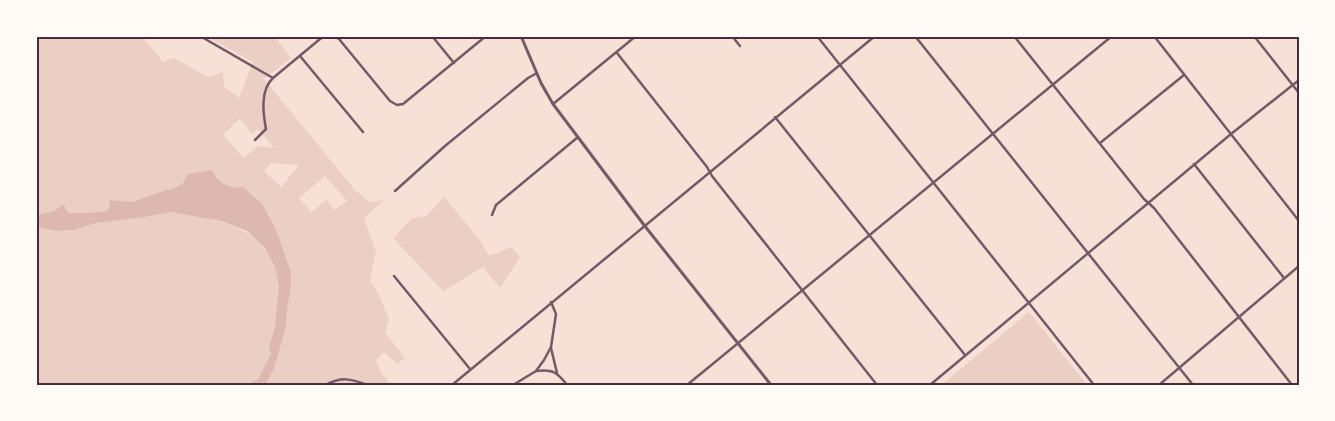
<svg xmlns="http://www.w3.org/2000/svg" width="1335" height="421" viewBox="0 0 1335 421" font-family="'Open Sans',sans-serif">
	<rect width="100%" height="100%" fill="#f7e1d7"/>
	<g fill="#ebcfc5" fill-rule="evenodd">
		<path d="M36 36H142L163 62 174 58 208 77 223 72 224 87 239 98 253 62 206 36H274L291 58 264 79 355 190 370 202 384 200 364 218 376 252 370 280 377 291 389 319 385 332 405 358 397 364 384 352 376 360 381 373 391 385H266L270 378 286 327 287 309 291 287V271L282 248 243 187C232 189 220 185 214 175L189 174 184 182 173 189 166 190 132 202 110 200 109 209 104 212 70 213 66 210 64 204 54 211 36 215ZM240 118 252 134 258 129 274 148 258 146 244 158 223 135ZM271 163 298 165H299L281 187 264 171ZM325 176 347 201 334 210 327 200 311 212 299 198Z"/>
		<path d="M444 197 480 240 489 256 511 247 520 257 500 288 483 267 443 291 393 238 412 218 426 216Z"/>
		<path d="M171 212C230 220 285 233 278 306 277 321 268 341 271 354L258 379 247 385H36V227L56 231 74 230 96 223 145 217Z"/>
		<path d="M1029 312 1087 385H941Z"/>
	</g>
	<path fill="#dcb8b0" d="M212 170C217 183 229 189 243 187L262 204 275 227 291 272V287L287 309 286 327 274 368 266 385H247L258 379 271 354 269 347 275 325 279 287 275 267 265 248 247 231 221 221 171 212 145 217 96 223 74 230 56 231 36 227V215L54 211 64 204 66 210 70 213 104 212 109 209 110 200 132 202 166 190 173 189 183 183 188 174Z"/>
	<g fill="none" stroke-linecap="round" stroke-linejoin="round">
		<g stroke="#755966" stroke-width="2.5">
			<path d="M200 36 273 78 320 39"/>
			<path d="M317 36 320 39 325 36"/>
			<path d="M333 36 339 39 390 101 397 105 403 104 486 36"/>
			<path d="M432 36 454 63"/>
			<path d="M732 36 740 46"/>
			<path d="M817 36 1094 385"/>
			<path d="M915 36 1193 385"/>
			<path d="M1014 36 1144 199 1154 208 1292 385"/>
			<path d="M1154 36 1299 221"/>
			<path d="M1254 36 1299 93"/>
			<path d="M617 53 707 167 712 176 877 385"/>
			<path d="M300 56 363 132"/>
			<path d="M553 104 636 36"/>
			<path d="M775 117 965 355"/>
			<path d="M255 140 266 129C263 113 260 90 273 78"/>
			<path d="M1100 143 1184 75"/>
			<path d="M1194 164 1284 278"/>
			<path d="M395 191 445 146 528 78 537 73"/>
			<path d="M492 215 496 205 578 137"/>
			<path d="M394 276 470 369"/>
			<path d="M551 348 557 373"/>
			<path d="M536 371C553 369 557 372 567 385"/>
			<path d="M325 385C341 377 350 378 367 385"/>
			<path d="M452 385 875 36"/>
			<path d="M513 385 536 371 544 360 551 347 556 314 551 302"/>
			<path d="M687 385 1112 36"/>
			<path d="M930 385 1231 134 1299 80"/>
			<path d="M1159 385 1299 266"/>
		</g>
		<path stroke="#755966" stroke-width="3" d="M521 36 541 83 553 104 644 225 771 385"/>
	</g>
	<rect width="1335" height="421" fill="none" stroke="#fffaf5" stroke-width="75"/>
	<rect x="38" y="38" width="1260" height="346" fill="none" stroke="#4a2c40" stroke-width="2"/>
</svg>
